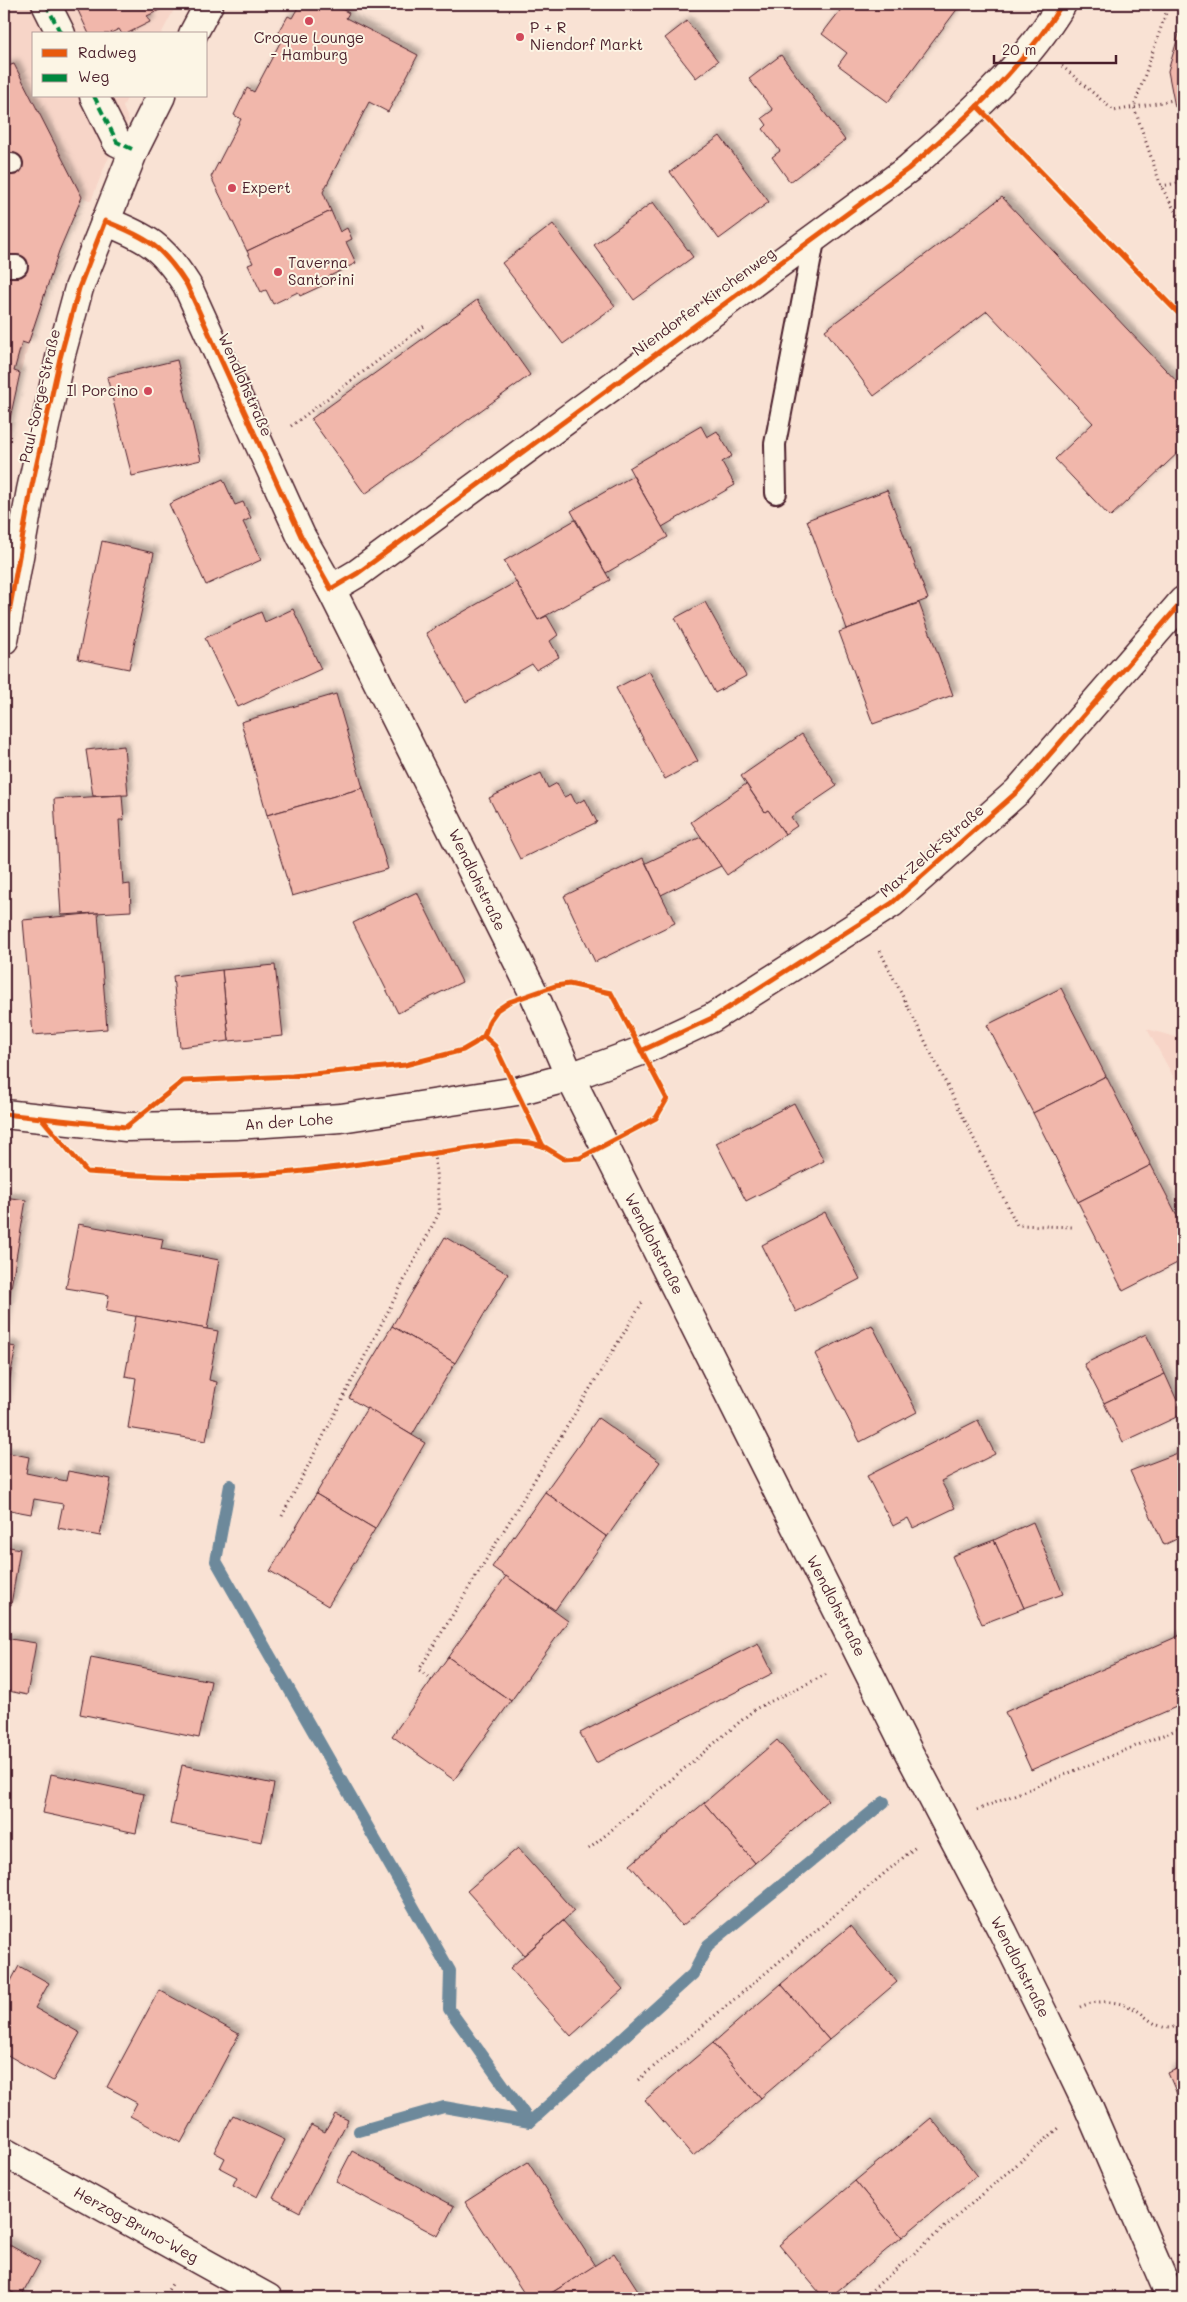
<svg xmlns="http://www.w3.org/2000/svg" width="1187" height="2302" viewBox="0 0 1187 2302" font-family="Mali,sans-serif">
	<defs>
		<filter id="shadow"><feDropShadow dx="4.5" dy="-4.5" stdDeviation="2.5" flood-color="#0004"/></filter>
	</defs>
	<rect width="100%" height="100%" fill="#f9e2d4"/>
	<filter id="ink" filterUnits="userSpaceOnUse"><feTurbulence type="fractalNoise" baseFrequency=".02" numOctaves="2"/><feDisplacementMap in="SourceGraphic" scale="10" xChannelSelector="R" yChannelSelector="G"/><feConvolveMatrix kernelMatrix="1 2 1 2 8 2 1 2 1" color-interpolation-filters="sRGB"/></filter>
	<g filter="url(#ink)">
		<g fill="#f7d5c8">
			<path d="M4 4H177L161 34H34V96H128L123 107 129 121 106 163 91 201 82 197 59 251 20 373 4 446Z"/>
			<path d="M1147 1029 1183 1039V1094Z"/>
		</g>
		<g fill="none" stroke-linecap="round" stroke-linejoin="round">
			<g stroke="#6d899b" stroke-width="12">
				<path d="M230 1485 216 1561 450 1971 449 2009 530 2122"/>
				<path d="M359 2131 444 2107 530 2122 693 1974 708 1945 884 1802"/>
			</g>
		</g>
		<g fill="#f1b7ab" stroke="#4a1f2b" filter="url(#shadow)">
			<path d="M75 4H172L147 16 150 22 126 34H122L119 29 109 34H89Z"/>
			<path d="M300 4H318L323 6 325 4H332L349 13 346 18 418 55 388 112 369 102 323 192 331 211 247 251 211 177 241 119 234 115 247 88 254 92 283 37 278 34 288 16 292 18Z"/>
			<path d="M845 4H961L888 102 838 65 847 53 822 34Z"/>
			<path d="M1183 20V111L1182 105 1175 107 1168 71Z"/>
			<path d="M687 21 718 61 696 78 665 38Z"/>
			<path d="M781 55 845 140 790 182 772 157 780 151 763 129 767 125 762 118 773 110 749 79Z"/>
			<path d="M4 64 5 67 14 64 82 197 59 251 28 344 22 342 14 371 20 373 4 446Z"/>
			<path d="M720 136 769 202 719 239 670 172Z"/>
			<path d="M1002 197 1183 388V448L1110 517 1055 459 1093 423 987 311 874 396 825 330Z"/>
			<path d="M653 202 693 257 634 300 594 245Z"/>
			<path d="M331 211 340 232 347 228 352 239 346 242 356 263 328 277 330 282 300 296 298 292 273 304 266 290 261 292 248 265 253 263 247 251Z"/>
			<path d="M553 224 615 306 563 344 502 263Z"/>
			<path d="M477 300 530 375 365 494 311 419Z"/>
			<path d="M177 360 201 460 132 476 107 377Z"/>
			<path d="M701 426 707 437 717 431 732 456 722 462 735 485 662 527 629 468Z"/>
			<path d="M633 476 668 537 606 573 571 511Z"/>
			<path d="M223 479 235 505 243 502 251 518 243 522 261 560 206 585 169 504Z"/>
			<path d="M887 490 928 599 847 629 807 520Z"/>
			<path d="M575 520 610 580 538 620 504 561Z"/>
			<path d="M102 541 154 553 129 669 78 659Z"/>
			<path d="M516 582 538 620 547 616 558 635 550 641 559 657 536 670 532 664 466 702 426 633Z"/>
			<path d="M705 602 746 676 715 693 675 618Z"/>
			<path d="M919 603 953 695 873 724 839 632Z"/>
			<path d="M293 609 321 669 238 707 205 638 261 612 265 622Z"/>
			<path d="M649 671 698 761 665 779 616 688Z"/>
			<path d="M336 694 363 788 267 815 241 722Z"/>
			<path d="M802 734 837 786 791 817 797 826 785 834 768 810 765 812 741 776Z"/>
			<path d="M124 746 128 795 93 796 86 750Z"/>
			<path d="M541 773 548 788 557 783 564 797 571 794 576 804 585 799 597 822 520 859 489 798Z"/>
			<path d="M746 784 765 812 768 810 785 834 727 875 691 822Z"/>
			<path d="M363 788 388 869 292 896 267 815Z"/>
			<path d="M122 795 124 820H119L123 885 130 884 131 911 61 915 54 799Z"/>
			<path d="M701 837 721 866 661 895 646 863Z"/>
			<path d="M643 858 675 923 595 962 564 896Z"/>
			<path d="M417 892 462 982 398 1013 353 923Z"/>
			<path d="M98 913 107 1029 33 1035 23 920Z"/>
			<path d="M275 965 283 1036 229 1041 222 970Z"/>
			<path d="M222 970 229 1041 180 1047 173 976Z"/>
			<path d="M1061 988 1106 1076 1033 1113 987 1025Z"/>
			<path d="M1106 1076 1151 1165 1078 1202 1033 1113Z"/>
			<path d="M794 1103 824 1161 746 1201 716 1143Z"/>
			<path d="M1151 1165 1183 1227V1260L1123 1291 1078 1202Z"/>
			<path d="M4 1197 26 1200 4 1329Z"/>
			<path d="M825 1212 860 1279 796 1312 762 1245Z"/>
			<path d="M78 1224 163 1239 161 1249 219 1260 207 1329 106 1311 109 1295 66 1288Z"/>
			<path d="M445 1237 508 1274 455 1363 392 1326Z"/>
			<path d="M136 1316 218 1331 209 1380 217 1382 206 1441 128 1428 136 1378 125 1376Z"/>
			<path d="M872 1325 917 1412 860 1442 815 1354Z"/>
			<path d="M392 1326 455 1363 412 1435 349 1398Z"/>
			<path d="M1146 1334 1165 1374 1104 1403 1084 1364Z"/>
			<path d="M4 1345 16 1347 4 1407Z"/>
			<path d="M1165 1374 1183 1414 1123 1442 1104 1403Z"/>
			<path d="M367 1408 425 1443 375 1529 316 1494Z"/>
			<path d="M598 1418 660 1462 607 1537 545 1492Z"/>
			<path d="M978 1420 995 1454 941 1481 955 1508 913 1528 908 1518 893 1526 867 1476Z"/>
			<path d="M1183 1451V1536L1164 1545 1130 1471Z"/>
			<path d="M4 1452 29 1457 26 1473 66 1481 68 1471 111 1479 100 1536 58 1528 63 1504 34 1499 31 1514 4 1509Z"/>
			<path d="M545 1492 607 1537 555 1610 492 1567Z"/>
			<path d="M316 1494 375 1529 328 1606 270 1571Z"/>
			<path d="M1033 1522 1063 1594 1024 1608 994 1540Z"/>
			<path d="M994 1540 1024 1608 982 1624 952 1556Z"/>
			<path d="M4 1546 20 1549 11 1605 4 1604Z"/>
			<path d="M506 1576 568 1621 511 1701 448 1657Z"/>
			<path d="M1183 1634V1704L1031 1770 1005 1712Z"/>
			<path d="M4 1638 36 1643 27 1695 4 1690Z"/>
			<path d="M758 1643 773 1673 596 1763 580 1733Z"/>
			<path d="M91 1657 211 1681 199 1738 80 1714Z"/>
			<path d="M448 1657 511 1701 454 1780 392 1736Z"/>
			<path d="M777 1740 828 1800 755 1863 704 1803Z"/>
			<path d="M182 1765 274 1784 262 1842 170 1824Z"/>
			<path d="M51 1774 144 1794 136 1833 43 1813Z"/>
			<path d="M704 1803 755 1863 682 1926 630 1865Z"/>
			<path d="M518 1848 574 1911 524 1955 467 1891Z"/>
			<path d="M563 1921 623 1989 571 2036 510 1968Z"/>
			<path d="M850 1926 897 1982 829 2040 781 1984Z"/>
			<path d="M19 1966 49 1983 35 2008 80 2033 53 2081 4 2053V1994Z"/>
			<path d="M781 1984 829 2040 761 2098 713 2043Z"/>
			<path d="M159 1990 239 2034 181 2143 130 2116 137 2103 107 2087Z"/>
			<path d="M713 2043 761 2098 693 2156 645 2100Z"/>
			<path d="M1183 2066V2108L1168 2073Z"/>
			<path d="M335 2114 348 2120 300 2212 273 2198 311 2125 325 2132Z"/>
			<path d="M233 2115 285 2140 257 2197 233 2185 237 2177 220 2168 225 2158 214 2152Z"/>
			<path d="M931 2118 977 2175 902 2237 855 2181Z"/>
			<path d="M352 2151 454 2206 438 2236 336 2182Z"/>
			<path d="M528 2162 595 2266 543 2298H527L465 2202Z"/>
			<path d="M855 2181 902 2237 829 2298H824L779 2245Z"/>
			<path d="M4 2242 40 2262 21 2297 4 2288Z"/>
			<path d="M614 2253 643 2298H553L550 2294Z"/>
			<path d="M4 2288 21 2297V2298H4Z"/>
		</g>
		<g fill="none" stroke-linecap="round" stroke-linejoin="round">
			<defs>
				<g id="lane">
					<path d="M4 164H12"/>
					<path d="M4 266H17"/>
					<path d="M776 493 775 444 815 236"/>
				</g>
				<g id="street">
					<path d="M46 4 61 34"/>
					<path d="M193 34 209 4"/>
					<path d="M94 96 117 142 134 150"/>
					<path d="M105 221C148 238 162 246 187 285L301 536 331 589 534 994 570 1077"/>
					<path d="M331 589 358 573 908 169C963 121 1024 67 1062 4"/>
					<path d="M4 640 31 490 60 358 79 288 134 150 161 96"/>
					<path d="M4 2152 268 2298"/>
				</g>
				<g id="secondary">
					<path d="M570 1077 907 1749 1003 1932 1047 2021 1087 2104 1171 2298"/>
					<path d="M4 1114 126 1127 236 1125 341 1118 517 1091 570 1077 641 1051 712 1018 892 903 1018 791 1183 601"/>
				</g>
			</defs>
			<use href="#lane" stroke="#4a1f2b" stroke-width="24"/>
			<use href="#street" stroke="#4a1f2b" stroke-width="31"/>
			<use href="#secondary" stroke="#4a1f2b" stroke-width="31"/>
			<g stroke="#4a1f2b" stroke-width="3" stroke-dasharray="1 4" stroke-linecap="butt">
				<path d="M1169 4 1134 107 1161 186 1183 225"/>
				<path d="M1062 66 1114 111 1173 100"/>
				<path d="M1161 186 1183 182"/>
				<path d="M291 426 427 324"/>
				<path d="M880 951 1017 1225 1073 1227"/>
				<path d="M282 1516 440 1211 434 1153"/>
				<path d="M432 1680 419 1670 642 1303"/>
				<path d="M977 1810 1183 1727"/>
				<path d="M589 1849 755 1709 829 1673"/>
				<path d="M1080 2007C1099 1998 1124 2001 1141 2013 1149 2020 1157 2027 1169 2028 1173 2028 1179 2024 1183 2022"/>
				<path d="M638 2080 917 1846"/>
				<path d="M865 2296 1059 2128"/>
				<path d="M163 2298 172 2284"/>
			</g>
			<use href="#lane" stroke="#fcf5e5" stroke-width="20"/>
			<use href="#street" stroke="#fcf5e5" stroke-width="28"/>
			<use href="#secondary" stroke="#fcf5e5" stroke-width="28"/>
			<g stroke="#00873e" stroke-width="4" stroke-dasharray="8 4" stroke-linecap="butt">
				<path d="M46 4 61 34"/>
				<path d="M94 96 117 142 134 150"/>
			</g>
			<defs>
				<g id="cycleway">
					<path d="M977 106 1183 318"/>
					<path d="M4 640 31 490 60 358 79 288 105 221C148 238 162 246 187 285L301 536 331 589 358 573 908 169C963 121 1024 67 1062 4"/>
					<path d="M484 1036 495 1046 543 1146"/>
					<path d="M641 1051 712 1018 892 903 1018 791 1183 601"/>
					<path d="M4 1114 126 1127 183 1081 292 1076 405 1065 463 1050 475 1043 484 1036 490 1020 497 1010 509 1002 555 986 569 984 611 993 667 1099 656 1118 580 1158 564 1159 543 1146 531 1143 517 1142C420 1153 324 1174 227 1176 180 1178 133 1175 87 1172L43 1120"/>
				</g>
			</defs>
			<use href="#cycleway" stroke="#fcf5e5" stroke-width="8"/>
			<use href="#cycleway" stroke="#e8590c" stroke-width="5"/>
		</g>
	</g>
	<g fill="#d1495b" stroke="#fcf5e5" stroke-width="2">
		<circle cx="309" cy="21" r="5"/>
		<circle cx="520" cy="37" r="5"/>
		<circle cx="232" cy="188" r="5"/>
		<circle cx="278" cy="272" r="5"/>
		<circle cx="148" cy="391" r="5"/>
	</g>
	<g text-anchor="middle" stroke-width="4" stroke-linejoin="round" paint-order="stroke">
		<g font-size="15" fill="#4a1f2b" stroke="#fcf5e5" text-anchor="start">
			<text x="530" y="33">P + R<tspan x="530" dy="17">Niendorf Markt</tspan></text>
			<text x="309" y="43" text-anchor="middle">Croque Lounge<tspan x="309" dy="17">- Hamburg</tspan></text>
			<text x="242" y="193">Expert</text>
			<text x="288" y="268">Taverna<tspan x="288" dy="17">Santorini</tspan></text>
			<text x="138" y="396" text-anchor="end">Il Porcino</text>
		</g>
		<g font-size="15" fill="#4a1f2b" stroke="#fcf5e5">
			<text transform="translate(704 302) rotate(-36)" y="5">Niendorfer Kirchenweg</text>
			<text transform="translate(245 385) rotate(66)" y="5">Wendlohstraße</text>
			<text transform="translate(40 396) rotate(-77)" y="5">Paul-Sorge-Straße</text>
			<text transform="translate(932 851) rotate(-41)" y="5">Max-Zelck-Straße</text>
			<text transform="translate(477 880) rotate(64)" y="5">Wendlohstraße</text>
			<text transform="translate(289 1122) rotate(-4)" y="5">An der Lohe</text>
			<text transform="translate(654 1244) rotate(63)" y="5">Wendlohstraße</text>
			<text transform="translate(836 1606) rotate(63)" y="5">Wendlohstraße</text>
			<text transform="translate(1020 1967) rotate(63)" y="5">Wendlohstraße</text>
			<text transform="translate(136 2225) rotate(29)" y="5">Herzog-Bruno-Weg</text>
		</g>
	</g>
	<rect width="1187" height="2302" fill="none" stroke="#fcf5e5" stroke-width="20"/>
	<rect x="10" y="10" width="1167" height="2282" fill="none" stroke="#4a1f2b" stroke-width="2" filter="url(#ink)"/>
	<rect x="32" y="32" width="175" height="65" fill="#fcf5e5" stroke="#b59f9b"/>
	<rect x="42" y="49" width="25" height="8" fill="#e8590c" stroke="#b59f9b"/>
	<text x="78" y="58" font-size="15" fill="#4a1f2b">Radweg</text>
	<rect x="42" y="74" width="25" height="8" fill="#00873e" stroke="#b59f9b"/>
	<text x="78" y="82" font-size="15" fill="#4a1f2b">Weg</text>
	<path d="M994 55v8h122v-8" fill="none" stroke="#4a1f2b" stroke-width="2.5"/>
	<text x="1002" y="55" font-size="15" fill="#4a1f2b" stroke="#fcf5e5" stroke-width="4" paint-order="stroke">20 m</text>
</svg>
